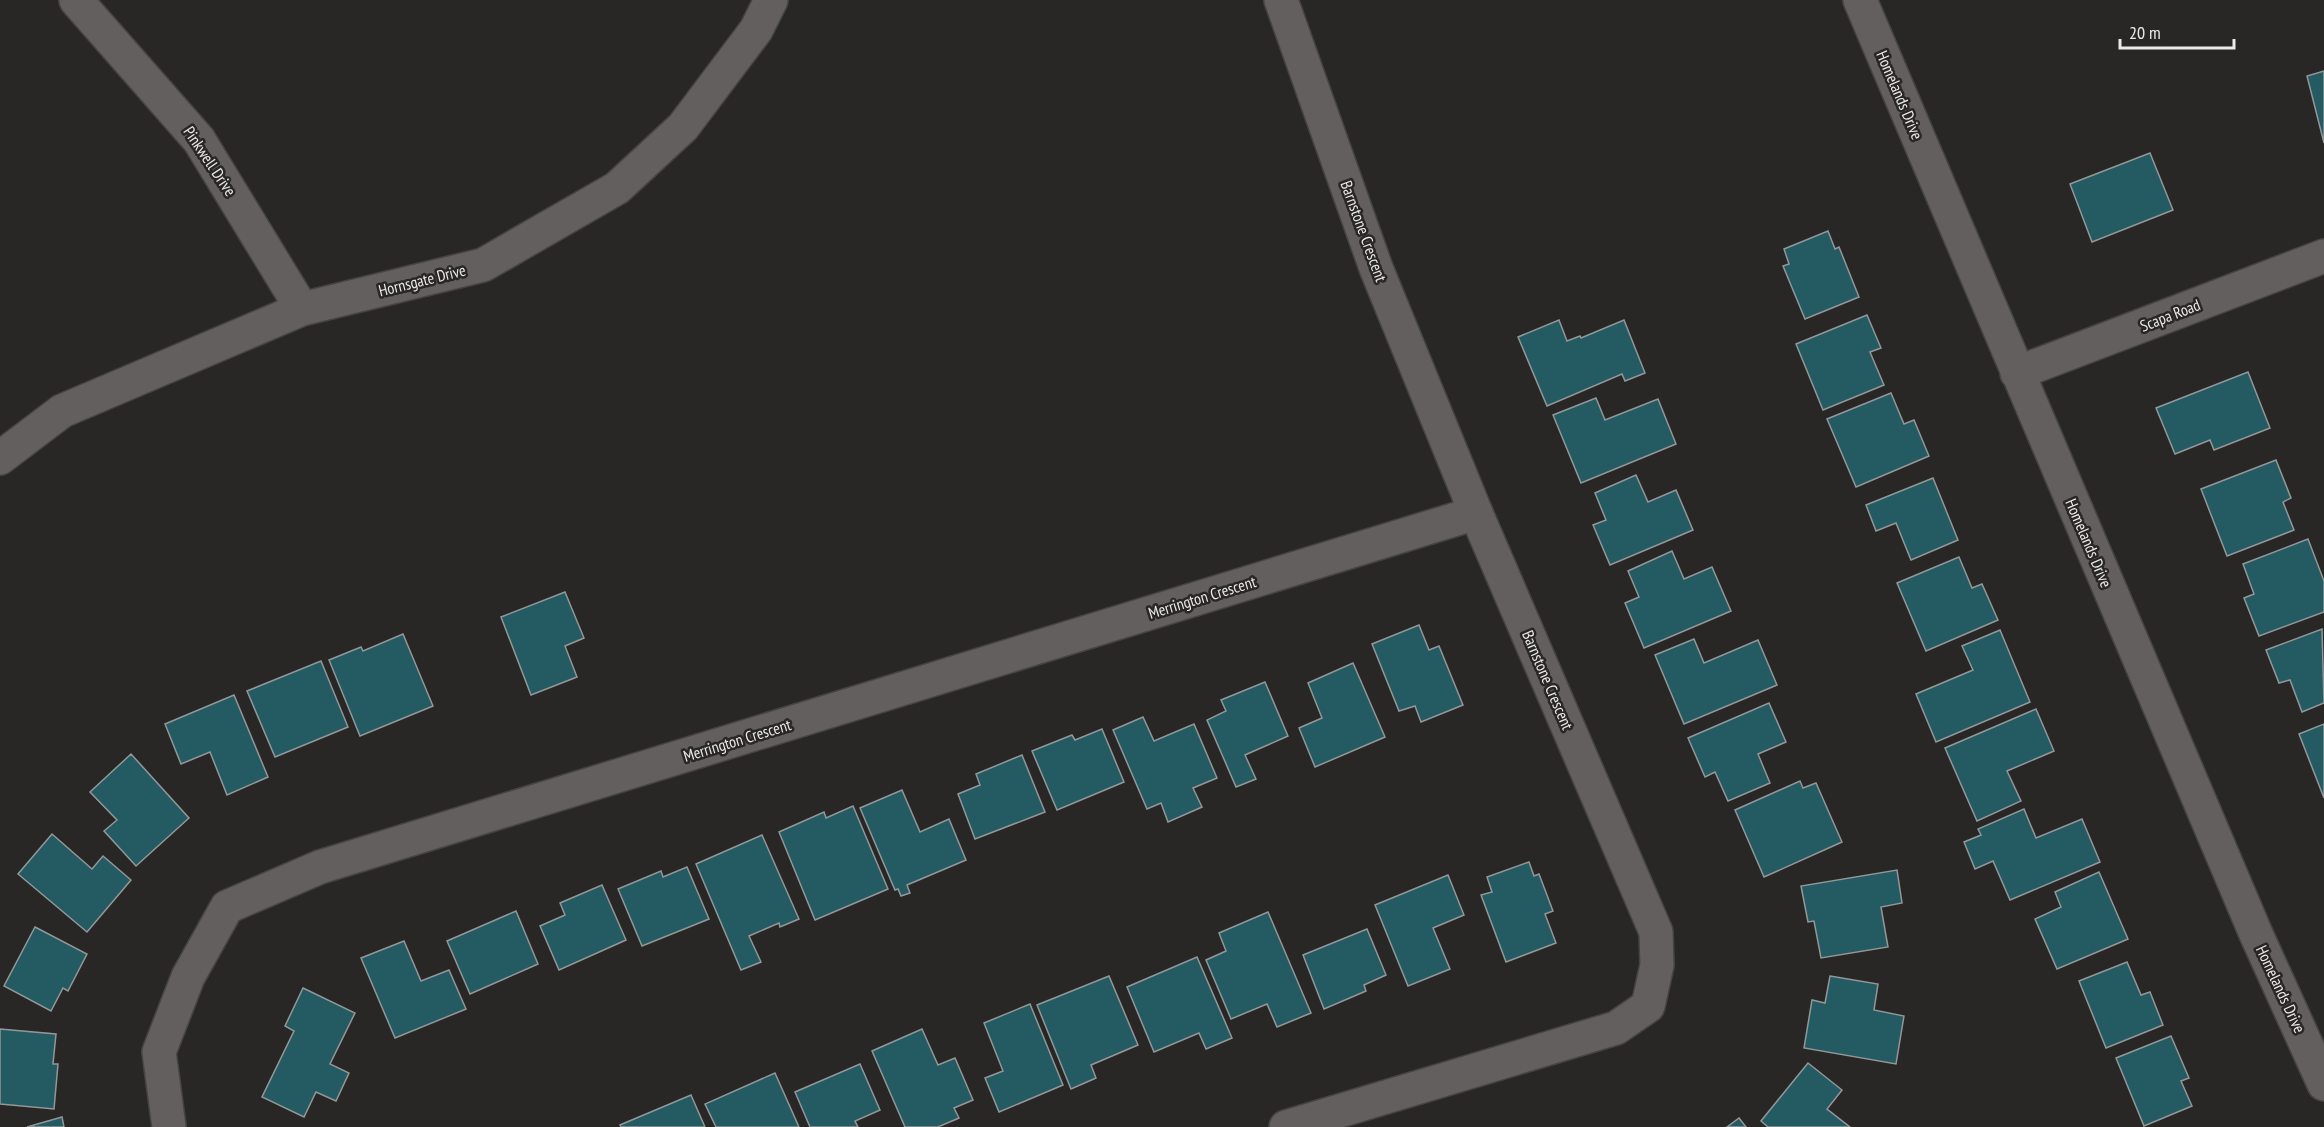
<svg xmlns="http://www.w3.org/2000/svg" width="2324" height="1127" viewBox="0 0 2324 1127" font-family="'PT Sans Narrow',sans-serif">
	<rect width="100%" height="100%" fill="#292626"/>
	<g fill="#245b63" stroke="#939798" stroke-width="1.5">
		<path d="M2324 71V143L2307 76Z"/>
		<path d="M2150 153 2173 210 2092 242 2070 184Z"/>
		<path d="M1828 231 1835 249 1839 247 1859 297 1805 319 1783 266 1789 264 1784 249Z"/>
		<path d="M1867 315 1881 348 1870 352 1884 385 1823 410 1796 344Z"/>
		<path d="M1559 320 1567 341 1580 336 1581 338 1624 320 1645 373 1625 381 1622 374 1547 406 1518 337Z"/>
		<path d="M2248 372 2270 428 2214 450 2210 440 2175 454 2156 408Z"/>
		<path d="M1891 393 1904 424 1914 420 1929 456 1856 487 1827 419Z"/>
		<path d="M1596 398 1605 420 1658 399 1676 444 1581 483 1553 415Z"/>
		<path d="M2276 460 2291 498 2283 502 2294 530 2227 556 2201 489Z"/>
		<path d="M1636 475 1648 502 1676 490 1693 530 1610 565 1593 525 1606 520 1595 493Z"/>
		<path d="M1933 478 1958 540 1911 560 1896 523 1876 531 1866 505Z"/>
		<path d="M2308 539 2324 581V612L2259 636 2244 598 2254 594 2243 564Z"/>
		<path d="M1672 551 1684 579 1712 567 1731 611 1644 648 1625 603 1639 597 1628 571Z"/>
		<path d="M1959 557 1972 588 1982 584 1998 620 1926 651 1897 583Z"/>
		<path d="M565 592 584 638 565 646 577 677 531 695 501 617Z"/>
		<path d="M1419 625 1429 650 1439 646 1463 705 1421 722 1415 706 1399 711 1372 644Z"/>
		<path d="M2322 629 2324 703 2302 712 2290 680 2279 683 2266 650Z"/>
		<path d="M2000 630 2030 702 1936 742 1916 694 1973 670 1962 646Z"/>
		<path d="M403 634 433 706 360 736 329 660 361 647 363 651Z"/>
		<path d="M1694 639 1704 663 1758 640 1777 685 1684 724 1655 655Z"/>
		<path d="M321 661 348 727 275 757 247 691Z"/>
		<path d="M1353 663 1385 737 1315 767 1299 728 1322 718 1308 683Z"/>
		<path d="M1265 682 1288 736 1245 755 1256 779 1236 787 1207 720 1226 711 1221 700Z"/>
		<path d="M234 695 268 777 227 795 210 752 181 764 165 724Z"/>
		<path d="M1769 703 1786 742 1758 754 1770 783 1728 801 1715 772 1705 777 1688 738Z"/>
		<path d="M2036 709 2054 751 2007 771 2021 801 1977 821 1945 748Z"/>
		<path d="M1143 717 1154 741 1194 724 1217 778 1193 788 1202 807 1168 822 1161 803 1147 809 1113 730Z"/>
		<path d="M2324 724V798L2299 734Z"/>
		<path d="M1102 729 1124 782 1057 810 1032 751 1072 735 1075 740Z"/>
		<path d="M131 754 189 818 136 866 104 831 117 820 90 792Z"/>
		<path d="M1022 755 1045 812 975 839 958 794 980 785 976 774Z"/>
		<path d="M1800 781 1803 788 1816 783 1842 842 1764 877 1735 810Z"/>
		<path d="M902 790 920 832 949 819 966 860 907 885 910 893 901 896 898 889 895 890 860 808Z"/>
		<path d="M853 806 888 889 815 920 779 832 824 812 826 818Z"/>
		<path d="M2024 809 2036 838 2082 819 2100 862 2010 900 1993 861 1975 869 1964 842 1981 835 1978 829Z"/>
		<path d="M52 834 92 869 103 856 131 880 87 932 18 874Z"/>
		<path d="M762 835 799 919 780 927 779 923 749 936 761 962 741 970 696 864Z"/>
		<path d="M1529 862 1534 876 1539 874 1553 911 1545 914 1556 943 1506 962 1481 895 1492 892 1487 877Z"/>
		<path d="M687 867 709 919 642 946 618 889 661 871 663 877Z"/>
		<path d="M1897 870 1902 903 1881 907 1888 947 1821 958 1814 921 1808 922 1801 886Z"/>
		<path d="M2099 872 2128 939 2057 969 2035 919 2061 907 2055 892Z"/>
		<path d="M1448 875 1464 915 1433 928 1450 969 1408 986 1375 905Z"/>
		<path d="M602 885 626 940 559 970 540 926 565 915 560 903Z"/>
		<path d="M516 911 538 964 470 994 447 941Z"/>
		<path d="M1268 912 1311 1013 1277 1027 1267 1004 1231 1019 1206 960 1226 951 1219 933Z"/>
		<path d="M35 927 87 954 68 991 63 988 51 1011 4 986Z"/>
		<path d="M1367 929 1386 975 1364 985 1366 991 1324 1009 1303 955Z"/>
		<path d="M404 941 421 981 449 970 466 1009 395 1038 361 958Z"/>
		<path d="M1197 957 1232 1038 1206 1049 1199 1033 1154 1052 1127 987Z"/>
		<path d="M2127 962 2141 995 2150 992 2163 1025 2106 1048 2079 981Z"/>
		<path d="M1109 976 1138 1045 1091 1065 1096 1078 1071 1089 1037 1005Z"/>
		<path d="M1830 976 1878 984 1874 1010 1904 1016 1896 1064 1804 1048 1812 1000 1825 1003Z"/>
		<path d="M303 988 355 1013 330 1064 349 1073 336 1101 316 1092 304 1117 262 1097 294 1031 285 1026Z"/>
		<path d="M1030 1004 1063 1085 999 1112 985 1078 1003 1071 984 1023Z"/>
		<path d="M0 1029 56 1034 53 1064H58L54 1109 0 1104Z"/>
		<path d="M922 1029 938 1065 955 1058 973 1100 954 1108 959 1118 938 1127H905L872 1051Z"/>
		<path d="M2171 1036 2189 1078 2181 1081 2192 1106 2144 1126 2116 1058Z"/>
		<path d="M1808 1063 1842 1090 1827 1109 1850 1127H1768L1761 1121Z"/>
		<path d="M860 1064 880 1110 855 1121 858 1127H810L795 1092Z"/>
		<path d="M775 1073 799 1127H716L705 1104Z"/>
		<path d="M691 1095 705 1127H621L620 1125Z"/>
		<path d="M62 1117 64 1127H27Z"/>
		<path d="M1739 1118 1746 1127H1727Z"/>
	</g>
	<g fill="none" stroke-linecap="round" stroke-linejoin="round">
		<defs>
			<g id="minor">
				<path d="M76 0 199 140 302 309"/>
				<path d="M1281 0 1376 268 1476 513 1656 932 1657 965 1648 1006 1616 1028 1286 1127"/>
				<path d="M2017 373 2324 256"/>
				<path d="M169 1127 159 1052 188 977 227 907 320 867 1476 513"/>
			</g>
			<g id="tertiary">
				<path d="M1860 0 2256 934 2324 1084"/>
				<path d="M0 458 62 411 302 309 483 265 617 188 683 127 756 30 771 0"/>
			</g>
		</defs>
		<use href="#minor" stroke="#464343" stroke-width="36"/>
		<use href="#tertiary" stroke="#464343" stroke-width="36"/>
		<use href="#minor" stroke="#635f5f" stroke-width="33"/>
		<use href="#tertiary" stroke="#635f5f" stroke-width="33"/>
	</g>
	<g text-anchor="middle" stroke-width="5" stroke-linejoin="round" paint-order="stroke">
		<g font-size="16" fill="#ebe9e9" stroke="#292626">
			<text transform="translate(1900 95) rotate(67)" y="6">Homelands Drive</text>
			<text transform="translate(210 161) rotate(56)" y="6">Pinkwell Drive</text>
			<text transform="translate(1364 231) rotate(70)" y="6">Barnstone Crescent</text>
			<text transform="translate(422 280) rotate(-14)" y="6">Hornsgate Drive</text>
			<text transform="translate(2170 315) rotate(-21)" y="6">Scapa Road</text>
			<text transform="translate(2089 543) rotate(67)" y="6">Homelands Drive</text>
			<text transform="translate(1202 597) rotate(-17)" y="6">Merrington Crescent</text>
			<text transform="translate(1548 680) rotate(67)" y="6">Barnstone Crescent</text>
			<text transform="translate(737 740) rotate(-17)" y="6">Merrington Crescent</text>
			<text transform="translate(2281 989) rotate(65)" y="6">Homelands Drive</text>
		</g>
	</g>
	<path d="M2120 39v9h114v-9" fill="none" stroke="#ebe9e9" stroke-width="3"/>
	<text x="2129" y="39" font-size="18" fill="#ebe9e9" stroke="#292626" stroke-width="4.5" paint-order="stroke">20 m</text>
</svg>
